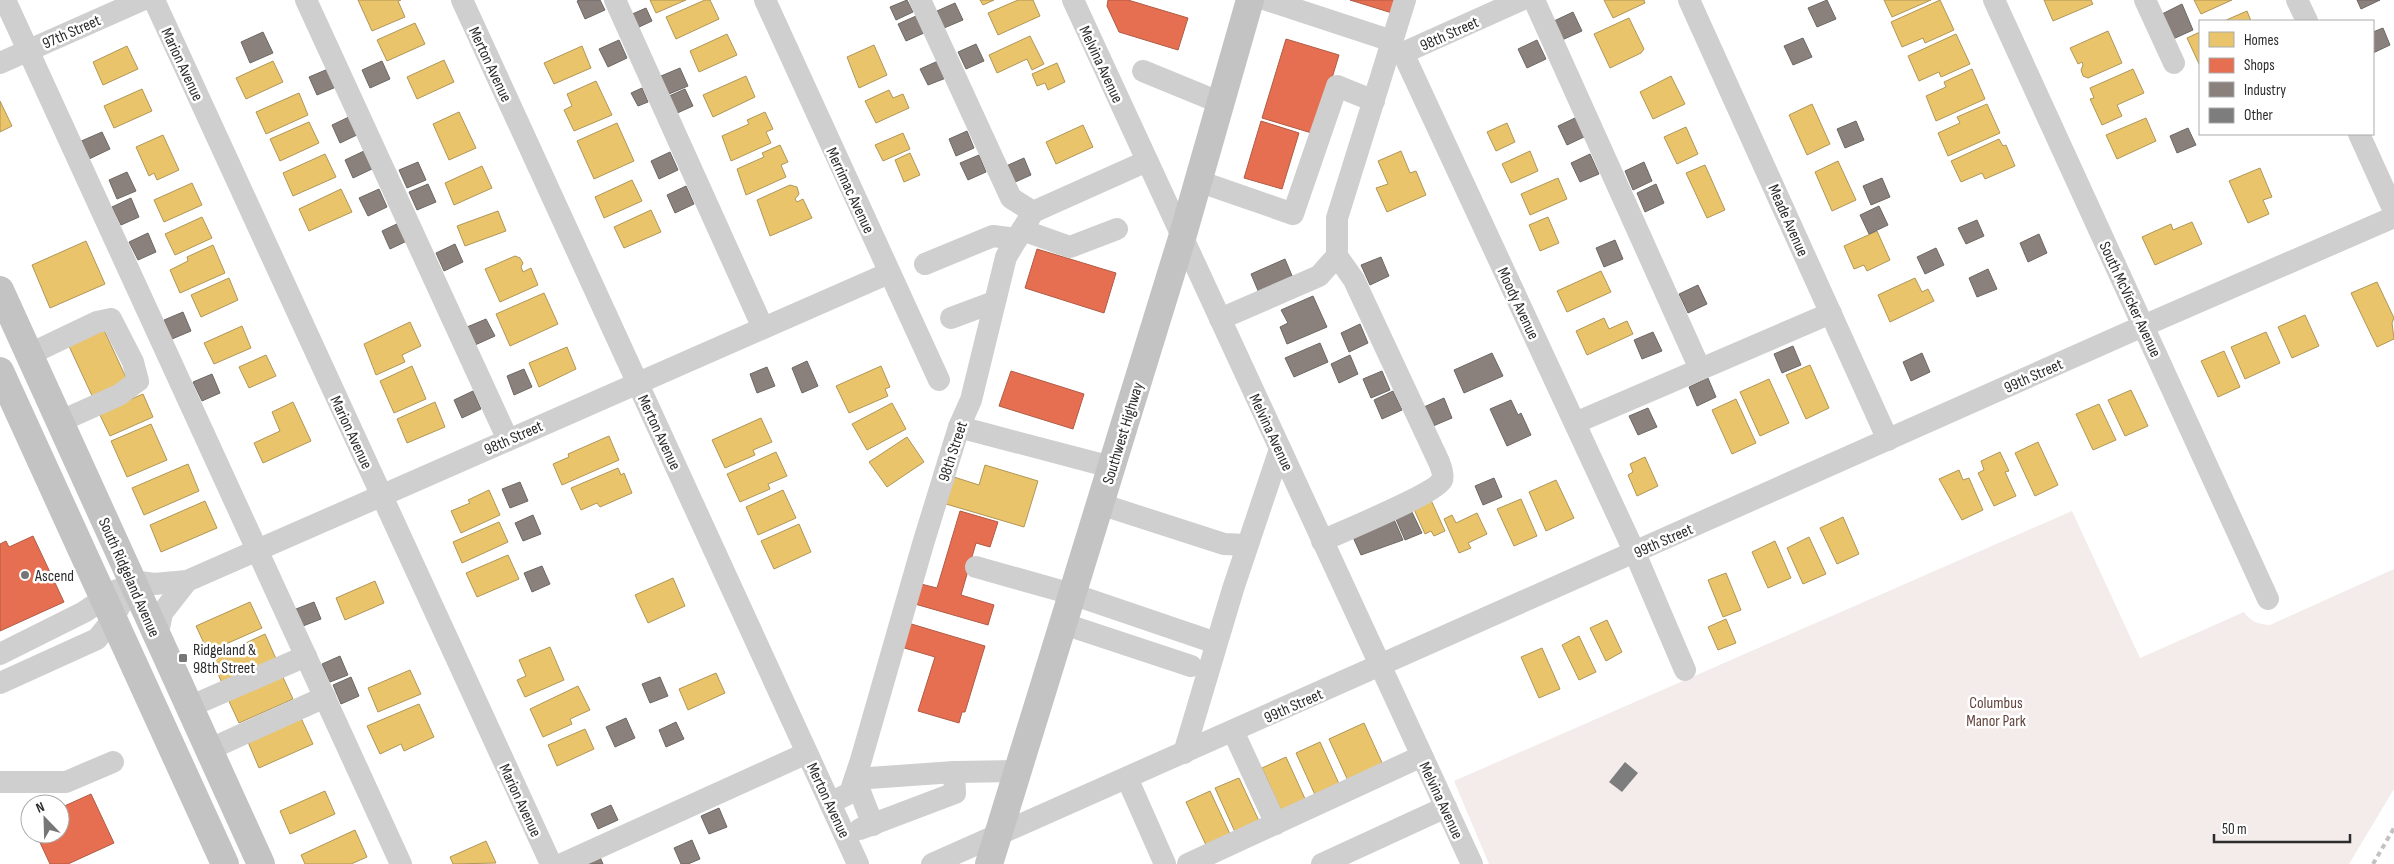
<svg xmlns="http://www.w3.org/2000/svg" width="2394" height="864" viewBox="0 0 2394 864" font-family="'Sofia Sans Condensed',sans-serif">
	<rect width="100%" height="100%" fill="#fff"/>
	<path fill="#f3eceb" d="M2072 511 2140 658 2244 612C2251 622 2258 624 2270 625L2394 569V789L2349 864H1489L1454 781Z"/>
	<g fill="#e9c46a" stroke="#b09657">
		<path d="M358 0H401L398 1 405 17 372 31Z"/>
		<path d="M650 0H686L656 13Z"/>
		<path d="M705 0H710L719 19 676 39 666 17Z"/>
		<path d="M980 0H994L983 5Z"/>
		<path d="M1018 0H1033L1040 16 998 35 988 13Z"/>
		<path d="M1604 0H1644L1645 3 1613 18Z"/>
		<path d="M1884 0H1931L1892 17Z"/>
		<path d="M1940 0 1954 30 1925 43 1923 38 1902 47 1891 22Z"/>
		<path d="M2044 0H2091L2093 4 2053 21Z"/>
		<path d="M2194 0H2232L2201 14Z"/>
		<path d="M2247 11 2251 21H2224Z"/>
		<path d="M1629 18 1644 49 1641 53 1610 68 1594 34Z"/>
		<path d="M415 23 425 44 387 61 377 40Z"/>
		<path d="M2108 31 2122 63 2088 78 2083 76 2081 70 2083 65 2082 62 2078 64 2070 48Z"/>
		<path d="M2200 32V66L2187 38Z"/>
		<path d="M727 34 737 55 699 72 690 51Z"/>
		<path d="M1956 34 1970 64 1941 77 1939 72 1919 81 1908 56Z"/>
		<path d="M1030 36 1044 64 1032 70 1027 59 997 73 989 55Z"/>
		<path d="M874 45 887 75 859 88 847 57Z"/>
		<path d="M127 46 138 69 103 85 93 62Z"/>
		<path d="M582 46 591 68 554 84 544 63Z"/>
		<path d="M444 60 454 82 417 99 407 77Z"/>
		<path d="M273 61 283 82 246 99 236 78Z"/>
		<path d="M1057 63 1065 82 1048 90 1045 83 1037 86 1032 74Z"/>
		<path d="M1972 69 1985 99 1936 121 1926 96 1946 87 1944 82Z"/>
		<path d="M2133 69 2144 93 2117 105 2122 116 2102 125 2090 99 2094 98 2090 88Z"/>
		<path d="M746 76 755 97 713 117 703 95Z"/>
		<path d="M1671 76 1685 104 1653 119 1640 92Z"/>
		<path d="M596 81 612 115 574 131 564 110 572 106 567 94Z"/>
		<path d="M142 89 152 111 114 128 104 106Z"/>
		<path d="M889 90 893 98 903 94 909 108 876 123 865 101Z"/>
		<path d="M299 93 308 115 266 134 256 112Z"/>
		<path d="M0 101 12 126 0 132Z"/>
		<path d="M1812 104 1830 144 1807 155 1789 115Z"/>
		<path d="M1987 104 2000 133 1948 156 1938 133 1960 123 1957 117Z"/>
		<path d="M459 112 476 148 449 160 433 124Z"/>
		<path d="M765 112 773 129 766 132 771 143 731 161 722 136 749 124 747 120Z"/>
		<path d="M2146 118 2156 141 2117 159 2106 135Z"/>
		<path d="M309 122 319 143 280 161 270 139Z"/>
		<path d="M617 123 634 161 594 179 577 141Z"/>
		<path d="M1507 123 1515 142 1496 151 1487 132Z"/>
		<path d="M1083 125 1093 147 1056 164 1046 142Z"/>
		<path d="M1686 127 1698 154 1677 164 1664 137Z"/>
		<path d="M903 133 910 149 883 161 875 145Z"/>
		<path d="M163 135 179 170 157 180 154 173 149 176 136 147Z"/>
		<path d="M1999 139 2003 146 2006 145 2015 166 1985 179 1982 173 1961 182 1951 161Z"/>
		<path d="M780 145 788 162 781 165 786 177 746 195 737 169 764 157 762 153Z"/>
		<path d="M1401 151 1410 173 1416 171 1426 195 1387 212 1376 188 1388 184 1378 161Z"/>
		<path d="M1530 151 1538 171 1511 183 1502 164Z"/>
		<path d="M910 153 920 175 904 182 895 160Z"/>
		<path d="M325 154 336 177 293 196 283 173Z"/>
		<path d="M1838 161 1856 200 1832 211 1815 172Z"/>
		<path d="M1705 165 1725 210 1707 218 1686 173Z"/>
		<path d="M482 166 492 188 454 205 445 183Z"/>
		<path d="M2260 168 2272 197 2263 200 2269 214 2248 223 2229 181Z"/>
		<path d="M1558 178 1567 199 1530 215 1521 194Z"/>
		<path d="M632 180 642 201 604 218 595 197Z"/>
		<path d="M192 183 202 205 164 222 154 200Z"/>
		<path d="M790 185 797 187 799 194 795 199 797 202 803 199 812 218 770 236 757 200Z"/>
		<path d="M341 189 352 212 309 231 299 209Z"/>
		<path d="M651 210 661 232 624 248 614 227Z"/>
		<path d="M498 211 506 231 465 246 457 226Z"/>
		<path d="M202 217 212 238 175 255 165 234Z"/>
		<path d="M1548 217 1559 243 1540 251 1529 225Z"/>
		<path d="M2192 222 2202 244 2155 265 2142 237 2171 224 2173 230Z"/>
		<path d="M1877 231 1890 260 1867 271 1864 265 1854 269 1844 246Z"/>
		<path d="M86 241 105 284 50 308 32 265Z"/>
		<path d="M213 245 225 273 180 293 170 270 188 261 187 257Z"/>
		<path d="M515 256 520 258 523 263 521 267 523 272 531 268 538 285 500 302 485 269Z"/>
		<path d="M1601 271 1611 292 1567 312 1557 291Z"/>
		<path d="M229 278 238 300 201 317 191 295Z"/>
		<path d="M1915 278 1922 292 1928 289 1934 301 1890 322 1878 295Z"/>
		<path d="M2377 282 2394 318 2392 323 2394 339 2377 347 2351 293Z"/>
		<path d="M544 293 558 324 510 346 496 314Z"/>
		<path d="M2305 315 2319 346 2292 358 2278 327Z"/>
		<path d="M1604 318 1609 329 1627 321 1633 334 1587 355 1576 331Z"/>
		<path d="M410 322 421 346 402 355 405 362 376 375 364 344Z"/>
		<path d="M242 326 251 348 214 364 204 343Z"/>
		<path d="M103 328 129 384 94 400 68 344Z"/>
		<path d="M2266 332 2280 363 2245 379 2231 347Z"/>
		<path d="M567 347 576 369 539 387 529 363Z"/>
		<path d="M2224 351 2240 387 2218 397 2201 361Z"/>
		<path d="M266 355 276 376 249 388 239 367Z"/>
		<path d="M1810 365 1829 408 1806 419 1786 375Z"/>
		<path d="M412 366 426 399 394 413 380 381Z"/>
		<path d="M881 366 890 387 885 389 888 396 849 413 836 386Z"/>
		<path d="M1769 379 1789 423 1760 436 1740 392Z"/>
		<path d="M2131 390 2148 426 2125 436 2108 400Z"/>
		<path d="M143 394 153 417 110 436 99 413Z"/>
		<path d="M1736 399 1756 443 1732 454 1712 410Z"/>
		<path d="M293 402 311 441 263 463 254 443 280 431 272 412Z"/>
		<path d="M435 402 445 427 407 443 397 419Z"/>
		<path d="M892 403 906 429 867 450 852 424Z"/>
		<path d="M2099 404 2116 440 2093 450 2076 414Z"/>
		<path d="M761 418 772 442 753 450 755 455 725 468 712 440Z"/>
		<path d="M151 424 167 460 127 477 111 441Z"/>
		<path d="M609 436 619 460 562 485 553 464 569 457 568 454Z"/>
		<path d="M907 437 924 462 887 487 869 462Z"/>
		<path d="M2038 442 2058 485 2035 496 2015 453Z"/>
		<path d="M776 452 787 476 768 484 770 489 740 502 727 474Z"/>
		<path d="M2000 452 2009 471 2005 472 2016 496 1994 506 1978 473 1984 470 1981 461Z"/>
		<path d="M1645 457 1658 486 1637 496 1628 475 1633 472 1630 464Z"/>
		<path d="M188 464 199 491 144 515 132 488Z"/>
		<path d="M985 465 1038 481 1024 527 946 504 954 477 979 485Z"/>
		<path d="M618 468 621 475 624 473 632 493 600 507 597 503 581 510 571 488Z"/>
		<path d="M1959 470 1963 480 1969 478 1983 510 1962 520 1939 479Z"/>
		<path d="M1556 480 1574 518 1546 531 1529 492Z"/>
		<path d="M489 490 500 515 461 533 451 511 470 503 468 500Z"/>
		<path d="M783 490 796 518 758 535 746 507Z"/>
		<path d="M1521 499 1537 536 1514 546 1497 509Z"/>
		<path d="M1431 500 1445 531 1434 536 1431 531 1425 534 1413 507Z"/>
		<path d="M205 501 217 528 161 552 150 525Z"/>
		<path d="M1477 513 1487 534 1468 543 1471 548 1459 553 1444 519 1452 515 1456 523Z"/>
		<path d="M1843 517 1859 554 1837 564 1820 528Z"/>
		<path d="M499 522 508 542 462 563 453 542Z"/>
		<path d="M799 524 811 552 774 569 761 541Z"/>
		<path d="M1809 537 1826 574 1803 584 1787 548Z"/>
		<path d="M1775 541 1791 578 1768 588 1752 552Z"/>
		<path d="M508 555 519 579 477 597 466 573Z"/>
		<path d="M1726 573 1741 610 1723 617 1708 580Z"/>
		<path d="M673 578 685 606 648 623 635 595Z"/>
		<path d="M375 581 384 603 345 620 336 598Z"/>
		<path d="M250 602 262 628 208 652 196 626Z"/>
		<path d="M1726 619 1736 643 1718 650 1708 627Z"/>
		<path d="M1607 620 1622 652 1606 661 1590 628Z"/>
		<path d="M265 634 277 661 223 685 211 659Z"/>
		<path d="M1579 636 1596 672 1579 680 1562 645Z"/>
		<path d="M550 647 564 680 525 697 517 680 526 676 519 660Z"/>
		<path d="M1542 648 1560 689 1539 698 1521 657Z"/>
		<path d="M410 670 421 694 378 712 368 688Z"/>
		<path d="M281 673 293 699 239 723 227 697Z"/>
		<path d="M716 673 725 693 688 710 679 689Z"/>
		<path d="M578 686 590 710 570 719 572 724 543 737 530 709Z"/>
		<path d="M419 704 434 737 404 751 401 744 380 754 367 726Z"/>
		<path d="M301 718 313 744 259 768 248 742Z"/>
		<path d="M1364 723 1384 767 1349 783 1329 739Z"/>
		<path d="M585 729 594 749 557 766 548 745Z"/>
		<path d="M1320 742 1340 786 1316 797 1296 753Z"/>
		<path d="M1286 757 1306 801 1282 812 1262 768Z"/>
		<path d="M1239 778 1259 821 1235 832 1215 788Z"/>
		<path d="M325 791 335 814 290 834 280 811Z"/>
		<path d="M1210 791 1230 834 1206 845 1186 802Z"/>
		<path d="M355 830 367 857 351 864H305L301 855Z"/>
		<path d="M486 841 496 863 453 864 450 857Z"/>
	</g>
	<g fill="#e76f51" stroke="#af5b46">
		<path d="M1108 0H1128L1188 18 1178 50 1119 32 1107 6Z"/>
		<path d="M1350 0H1396L1392 13Z"/>
		<path d="M1286 39 1339 55 1315 134 1262 118Z"/>
		<path d="M1261 121 1299 133 1282 189 1244 178Z"/>
		<path d="M1037 249 1116 273 1104 313 1025 288Z"/>
		<path d="M1011 371 1084 394 1073 429 999 406Z"/>
		<path d="M960 511 998 522 990 547 976 543 961 595 994 605 988 625 915 604 921 584 937 588Z"/>
		<path d="M33 536 64 602 0 631V544L6 541 9 547Z"/>
		<path d="M908 623 985 646 965 712H962L959 723 918 711 935 657 901 647Z"/>
		<path d="M91 794 114 843 68 864H50L36 834H60V808Z"/>
	</g>
	<g fill="#8a817c" stroke="#6e6864">
		<path d="M580 0H600L605 10 585 19 577 1Z"/>
		<path d="M907 0 913 12 896 20 890 7Z"/>
		<path d="M1827 0 1836 19 1817 27 1808 8Z"/>
		<path d="M2357 0H2380L2361 9Z"/>
		<path d="M955 3 963 20 944 28 937 11Z"/>
		<path d="M2182 4 2193 30 2173 39 2162 14Z"/>
		<path d="M646 8 652 21 637 28 630 15Z"/>
		<path d="M1573 12 1582 31 1562 40 1554 21Z"/>
		<path d="M916 16 924 33 906 41 898 24Z"/>
		<path d="M2383 28 2390 45 2373 53V32Z"/>
		<path d="M263 32 273 53 250 63 241 42Z"/>
		<path d="M1803 38 1812 57 1793 65 1784 46Z"/>
		<path d="M619 40 627 58 608 67 599 49Z"/>
		<path d="M1537 40 1546 59 1527 68 1518 49Z"/>
		<path d="M976 44 984 61 966 69 958 52Z"/>
		<path d="M382 61 390 79 370 88 362 70Z"/>
		<path d="M938 61 946 78 928 85 920 69Z"/>
		<path d="M680 68 688 86 669 94 661 76Z"/>
		<path d="M328 69 336 87 317 95 309 77Z"/>
		<path d="M642 88 648 102 638 106 631 93Z"/>
		<path d="M685 89 693 106 675 114 667 97Z"/>
		<path d="M351 116 359 134 340 143 332 125Z"/>
		<path d="M1577 117 1586 136 1567 145 1558 126Z"/>
		<path d="M1856 121 1864 140 1845 148 1837 129Z"/>
		<path d="M2188 128 2196 145 2177 153 2170 136Z"/>
		<path d="M967 131 974 148 956 156 949 139Z"/>
		<path d="M102 132 110 149 87 160 79 142Z"/>
		<path d="M364 151 372 169 353 178 345 160Z"/>
		<path d="M670 152 678 170 659 179 651 161Z"/>
		<path d="M1590 154 1599 174 1580 182 1571 163Z"/>
		<path d="M979 155 986 172 968 180 960 163Z"/>
		<path d="M1024 158 1031 175 1013 183 1006 166Z"/>
		<path d="M418 162 426 180 407 188 399 170Z"/>
		<path d="M1644 162 1652 181 1633 190 1625 171Z"/>
		<path d="M127 172 136 191 117 199 109 180Z"/>
		<path d="M1882 178 1890 197 1871 205 1863 186Z"/>
		<path d="M428 184 436 202 417 210 409 192Z"/>
		<path d="M1656 184 1664 203 1645 212 1637 193Z"/>
		<path d="M686 186 694 204 675 213 667 195Z"/>
		<path d="M379 189 387 207 368 216 359 198Z"/>
		<path d="M131 198 139 217 121 225 112 207Z"/>
		<path d="M1879 206 1888 225 1869 234 1860 215Z"/>
		<path d="M1977 220 1984 236 1966 244 1958 228Z"/>
		<path d="M401 222 409 240 390 249 382 231Z"/>
		<path d="M148 233 156 252 138 260 129 242Z"/>
		<path d="M2039 234 2047 253 2028 262 2020 243Z"/>
		<path d="M1615 240 1623 259 1604 267 1596 248Z"/>
		<path d="M455 244 463 262 444 271 436 253Z"/>
		<path d="M1936 248 1944 265 1925 274 1917 257Z"/>
		<path d="M1381 257 1389 276 1370 285 1361 265Z"/>
		<path d="M1285 259 1293 278 1259 293 1251 274Z"/>
		<path d="M1988 269 1997 289 1977 297 1969 278Z"/>
		<path d="M1698 285 1707 304 1688 313 1679 294Z"/>
		<path d="M1313 296 1327 327 1287 344 1280 327 1288 323 1281 310Z"/>
		<path d="M183 312 191 331 172 339 164 320Z"/>
		<path d="M486 319 495 336 475 345 467 327Z"/>
		<path d="M1360 324 1368 343 1349 352 1341 333Z"/>
		<path d="M1653 332 1662 351 1642 359 1634 340Z"/>
		<path d="M1320 343 1328 362 1294 377 1285 358Z"/>
		<path d="M1793 346 1801 365 1782 373 1774 354Z"/>
		<path d="M1492 353 1503 376 1464 393 1454 370Z"/>
		<path d="M1922 353 1930 372 1911 381 1903 362Z"/>
		<path d="M1350 355 1358 374 1339 383 1331 364Z"/>
		<path d="M807 361 818 386 802 393 792 368Z"/>
		<path d="M767 367 775 386 757 393 750 374Z"/>
		<path d="M524 369 532 387 514 395 507 376Z"/>
		<path d="M1382 371 1390 390 1371 398 1363 379Z"/>
		<path d="M212 374 220 393 202 401 193 382Z"/>
		<path d="M1708 378 1716 397 1697 406 1689 387Z"/>
		<path d="M473 391 481 409 462 418 454 400Z"/>
		<path d="M1393 391 1402 410 1382 419 1374 400Z"/>
		<path d="M1444 398 1452 418 1433 426 1424 407Z"/>
		<path d="M1511 400 1518 415 1521 413 1531 435 1507 446 1490 409Z"/>
		<path d="M1648 408 1657 427 1638 435 1629 416Z"/>
		<path d="M1494 478 1502 497 1483 505 1475 486Z"/>
		<path d="M520 482 528 501 510 508 502 489Z"/>
		<path d="M1411 510 1422 533 1405 540 1395 517Z"/>
		<path d="M533 515 541 534 523 541 515 523Z"/>
		<path d="M1393 517 1403 540 1361 555 1352 535Z"/>
		<path d="M542 566 550 584 532 592 524 573Z"/>
		<path d="M314 602 321 619 303 626 296 609Z"/>
		<path d="M340 656 348 675 330 682 322 664Z"/>
		<path d="M351 677 359 696 341 704 333 685Z"/>
		<path d="M660 677 668 696 650 703 642 684Z"/>
		<path d="M626 718 635 738 615 747 606 727Z"/>
		<path d="M676 722 684 739 666 747 659 730Z"/>
		<path d="M611 805 618 820 598 829 591 814Z"/>
		<path d="M719 808 727 827 709 834 701 816Z"/>
		<path d="M692 840 700 859 688 864H681L674 848Z"/>
		<path d="M600 857 603 864H584Z"/>
	</g>
	<path fill="#7d7d7d" d="M1625 762 1638 773 1622 792 1609 782Z"/>
	<g fill="none" stroke-linecap="round" stroke-linejoin="round">
		<g stroke="#cfcfcf" stroke-width="22">
			<path d="M5 0 401 864"/>
			<path d="M154 0 551 864"/>
			<path d="M306 0 508 440"/>
			<path d="M462 0 858 864"/>
			<path d="M615 0 763 328"/>
			<path d="M765 0 939 380"/>
			<path d="M920 0 1011 198 1033 212"/>
			<path d="M1073 0 1472 864"/>
			<path d="M1267 0 1392 41"/>
			<path d="M1521 0 1403 53 1635 553 1685 670"/>
			<path d="M1534 0 1700 369"/>
			<path d="M1689 0 1888 440"/>
			<path d="M1994 0 2268 599"/>
			<path d="M2145 0 2174 63"/>
			<path d="M2297 0 2307 21"/>
			<path d="M0 63 142 0"/>
			<path d="M1143 71 1221 103"/>
			<path d="M2359 134 2394 211"/>
			<path d="M1198 181 1293 214 1337 86 1374 101"/>
			<path d="M1022 230 1070 247 1117 229"/>
			<path d="M925 264 993 236 1017 239"/>
			<path d="M951 318 994 302"/>
			<path d="M1220 319 1319 276 1337 256V218L1405 0"/>
			<path d="M30 354 97 322 111 319 133 362 138 381 119 395 61 421"/>
			<path d="M1575 423 1831 313"/>
			<path d="M959 427 1111 467"/>
			<path d="M1100 504 1224 544 1247 545"/>
			<path d="M1322 541C1341 532 1435 494 1442 480 1444 475 1441 467 1439 462L1354 280 1337 256"/>
			<path d="M976 567 1072 594 1216 643"/>
			<path d="M133 581 154 584 187 581 889 273"/>
			<path d="M1064 624 1191 666"/>
			<path d="M157 638 162 613 187 581"/>
			<path d="M0 654 84 612 117 590"/>
			<path d="M0 683 97 639 113 619 133 581"/>
			<path d="M189 707 306 656"/>
			<path d="M1233 731 1276 824"/>
			<path d="M208 750 325 697"/>
			<path d="M1184 753 1233 589 1280 449"/>
			<path d="M1127 778 1165 864"/>
			<path d="M0 782H66L113 762"/>
			<path d="M830 803 850 793 861 760 923 544 959 427 971 400 1006 257 1033 212 1147 161"/>
			<path d="M873 825 855 779 954 772 1018 771"/>
			<path d="M860 829 955 793 954 772"/>
			<path d="M562 864 807 753"/>
			<path d="M932 864 2143 326 2394 217"/>
			<path d="M1188 864 1422 756"/>
			<path d="M1322 864 1446 807"/>
		</g>
		<g stroke="#c3c3c3" stroke-width="28">
			<path d="M0 290 261 864"/>
			<path d="M0 371 225 864"/>
			<path d="M989 864 1182 238 1250 0"/>
		</g>
		<path stroke="#c2c2c2" stroke-width="4" stroke-dasharray="5 4" stroke-linecap="butt" d="M2373 864 2394 828"/>
	</g>
	<g fill="#767676" stroke="#fff" stroke-width="2">
		<circle cx="25" cy="575" r="5"/>
		<rect x="178" y="653" width="10" height="10" rx="2.5"/>
	</g>
	<g text-anchor="middle" stroke-width="5" stroke-linejoin="round" paint-order="stroke">
		<g font-size="16" fill="#2c2c2c" stroke="#fff">
			<text transform="translate(71 31) rotate(-24)" y="6">97th Street</text>
			<text transform="translate(1449 33) rotate(-24)" y="6">98th Street</text>
			<text transform="translate(183 64) rotate(65)" y="6">Marion Avenue</text>
			<text transform="translate(491 64) rotate(65)" y="6">Merton Avenue</text>
			<text transform="translate(1102 64) rotate(65)" y="6">Melvina Avenue</text>
			<text transform="translate(851 190) rotate(65)" y="6">Merrimac Avenue</text>
			<text transform="translate(1789 220) rotate(66)" y="6">Meade Avenue</text>
			<text transform="translate(2131 299) rotate(65)" y="6">South McVicker Avenue</text>
			<text transform="translate(1519 303) rotate(65)" y="6">Moody Avenue</text>
			<text transform="translate(2033 375) rotate(-24)" y="6">99th Street</text>
			<text transform="translate(352 432) rotate(65)" y="6">Marion Avenue</text>
			<text transform="translate(660 432) rotate(65)" y="6">Merton Avenue</text>
			<text transform="translate(1272 432) rotate(65)" y="6">Melvina Avenue</text>
			<text transform="translate(1122 433) rotate(-73)" y="6">Southwest Highway</text>
			<text transform="translate(513 437) rotate(-24)" y="6">98th Street</text>
			<text transform="translate(952 451) rotate(-72)" y="6">98th Street</text>
			<text transform="translate(1663 540) rotate(-24)" y="6">99th Street</text>
			<text transform="translate(130 577) rotate(66)" y="6">South Ridgeland Avenue</text>
			<text transform="translate(1293 705) rotate(-24)" y="6">99th Street</text>
			<text transform="translate(521 800) rotate(65)" y="6">Marion Avenue</text>
			<text transform="translate(829 800) rotate(65)" y="6">Merton Avenue</text>
			<text transform="translate(1442 800) rotate(65)" y="6">Melvina Avenue</text>
		</g>
		<g font-size="16" fill="#2c2c2c" stroke="#fff" text-anchor="start">
			<text x="35" y="581">Ascend</text>
			<text x="193" y="655">Ridgeland &amp;<tspan x="193" dy="18">98th Street</tspan></text>
		</g>
		<g font-size="16" fill="#64443d" stroke="#fff">
			<text x="1996" y="708">Columbus<tspan x="1996" dy="18">Manor Park</tspan></text>
		</g>
	</g>
	<rect x="2199" y="20" width="175" height="115" fill="#ffffff" stroke="#ababab"/>
	<rect x="2209" y="32" width="25" height="15" fill="#e9c46a" stroke="#ababab"/>
	<text x="2244" y="45" font-size="15" fill="#2c2c2c">Homes</text>
	<rect x="2209" y="58" width="25" height="15" fill="#e76f51" stroke="#ababab"/>
	<text x="2244" y="70" font-size="15" fill="#2c2c2c">Shops</text>
	<rect x="2209" y="82" width="25" height="15" fill="#8a817c" stroke="#ababab"/>
	<text x="2244" y="95" font-size="15" fill="#2c2c2c">Industry</text>
	<rect x="2209" y="108" width="25" height="15" fill="#7d7d7d" stroke="#ababab"/>
	<text x="2244" y="120" font-size="15" fill="#2c2c2c">Other</text>
	<g transform="translate(45 819) rotate(337)"><circle r="24" fill="#ffffff" stroke="#ababab"/>
	<path d="M0-4L9 19L0 12L-9 19Z" fill="#767676"/>
	<text y="-8" font-size="14" font-weight="bold" text-anchor="middle" fill="#2c2c2c">N</text>
	</g>
	<path d="M2214 834v8h136v-8" fill="none" stroke="#2c2c2c" stroke-width="2.5"/>
	<text x="2222" y="834" font-size="15" fill="#2c2c2c" stroke="#ffffff" stroke-width="4" paint-order="stroke">50 m</text>
</svg>
